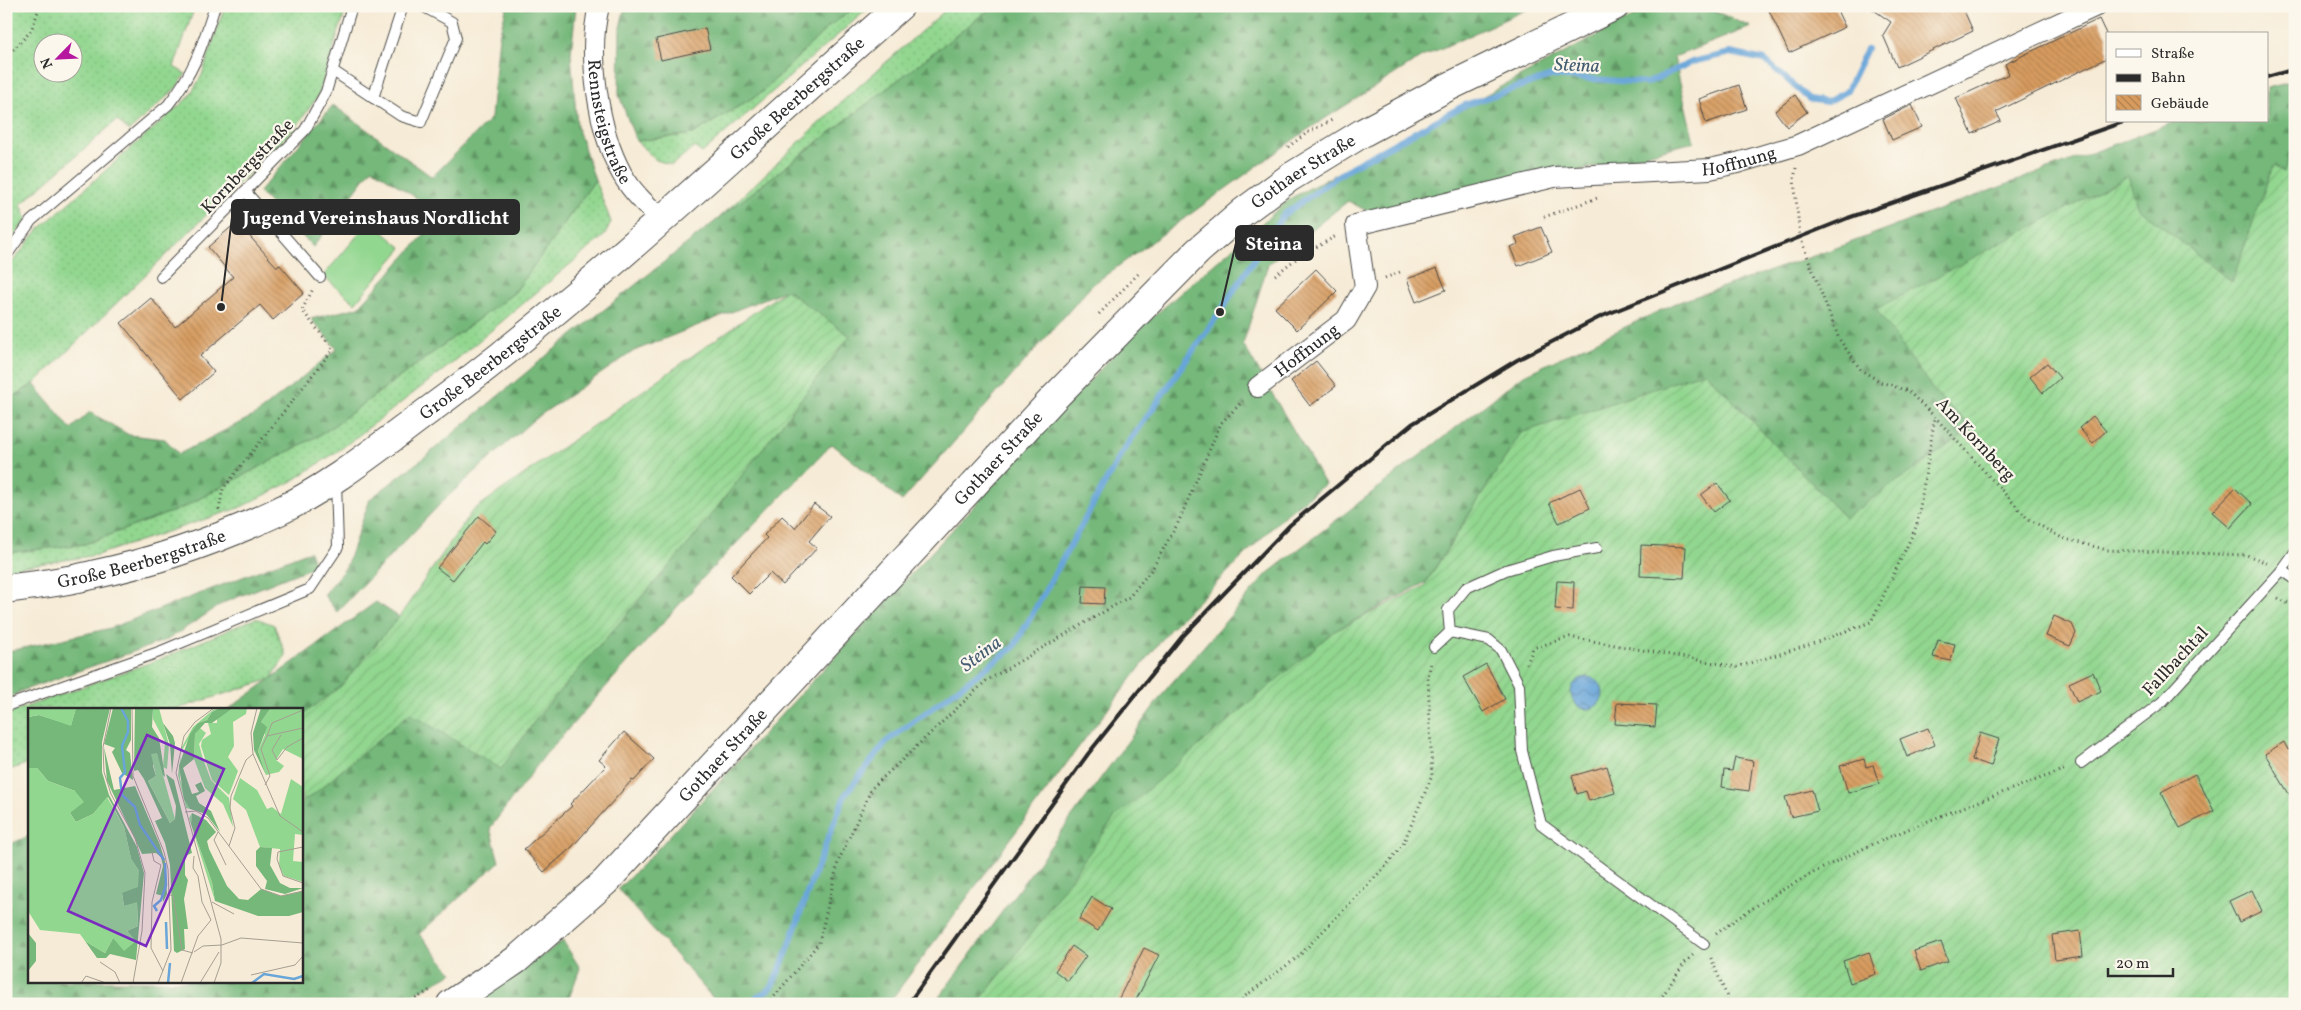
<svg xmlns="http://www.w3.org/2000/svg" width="2301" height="1010" viewBox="0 0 2301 1010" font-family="Vollkorn,serif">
	<defs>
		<pattern id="grass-dots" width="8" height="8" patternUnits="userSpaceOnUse" patternTransform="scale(1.25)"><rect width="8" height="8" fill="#92d790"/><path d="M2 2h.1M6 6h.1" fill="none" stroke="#7eb97c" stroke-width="1.8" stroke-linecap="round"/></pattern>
		<pattern id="forest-firs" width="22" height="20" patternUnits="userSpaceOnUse" patternTransform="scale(1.25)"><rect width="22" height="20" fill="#75b87a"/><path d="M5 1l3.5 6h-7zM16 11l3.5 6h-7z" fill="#609664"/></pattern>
		<pattern id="garden-furrows" width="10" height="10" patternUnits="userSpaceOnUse" patternTransform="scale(1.25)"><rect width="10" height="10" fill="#92d790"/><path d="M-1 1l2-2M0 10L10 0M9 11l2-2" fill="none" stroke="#7eb97c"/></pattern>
		<pattern id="water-waves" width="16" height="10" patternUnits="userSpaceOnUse" patternTransform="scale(1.25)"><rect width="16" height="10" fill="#68a5d9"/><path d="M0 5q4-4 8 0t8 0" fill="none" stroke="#5687b0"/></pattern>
		<pattern id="building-back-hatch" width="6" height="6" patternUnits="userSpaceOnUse" patternTransform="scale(1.25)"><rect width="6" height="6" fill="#d79b5e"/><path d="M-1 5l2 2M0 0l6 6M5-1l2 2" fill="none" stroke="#af7f4e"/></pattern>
	</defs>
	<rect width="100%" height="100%" fill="#fbf7ec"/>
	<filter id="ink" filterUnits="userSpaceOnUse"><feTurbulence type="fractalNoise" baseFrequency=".02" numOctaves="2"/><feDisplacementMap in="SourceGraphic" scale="10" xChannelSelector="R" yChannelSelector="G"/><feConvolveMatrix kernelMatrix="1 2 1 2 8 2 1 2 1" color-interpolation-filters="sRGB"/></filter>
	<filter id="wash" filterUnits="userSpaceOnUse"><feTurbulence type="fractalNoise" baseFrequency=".0096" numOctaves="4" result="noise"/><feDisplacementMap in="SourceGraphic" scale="20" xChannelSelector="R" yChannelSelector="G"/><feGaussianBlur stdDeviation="1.12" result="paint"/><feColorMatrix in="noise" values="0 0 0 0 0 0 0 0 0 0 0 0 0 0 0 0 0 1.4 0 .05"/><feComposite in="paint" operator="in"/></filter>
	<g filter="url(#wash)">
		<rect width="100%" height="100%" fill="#f6ebd6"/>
		<g fill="url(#grass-dots)" stroke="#5e815e" fill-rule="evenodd">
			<path d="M6 6H195L174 67 186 74 175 89 129 131 117 120 21 204 27 220 6 246ZM42 42H72V72H42Z"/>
			<path d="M225 6H347L318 96 296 127 34 384 6 401V270L38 230 189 97 202 75Z"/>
			<path d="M857 6H871L702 153 694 147 672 165 656 160 636 141 693 134 762 92 827 28Z"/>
			<path d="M950 6H994L718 219 849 95Z"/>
			<path d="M595 180 611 222 605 235 450 365 341 449 291 482 239 508 97 555 6 569V553L85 544 182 508 325 432 515 292Z"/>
			<path d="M256 618 274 625 286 655 271 679 177 709H29V763L6 771V714L166 657Z"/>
		</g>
		<g fill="url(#forest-firs)" stroke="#507252">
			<path d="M507 6H576L571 54 577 126 595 180 515 292 325 432 182 508 85 544 6 553V401L34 384 71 429 90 412 129 435 165 439 179 454 257 414 337 349 311 319 359 307 424 235 418 199 372 168 313 247 259 192 333 105 432 177 491 118 499 36Z"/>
			<path d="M625 6H857L827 28 762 92 693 134 636 141 619 95 620 28Z"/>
			<path d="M994 6H1534L1420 58 1307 130 1092 285 902 501 832 444 702 579 545 755 490 828 499 862 419 934 453 973 395 1004H6V846L29 836V981H301V802L314 794 410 713 501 768 539 715 690 542 850 336 786 290 634 351 533 420 445 499 337 612 324 595 346 567 370 499 426 456 551 352 718 219Z"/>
			<path d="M1653 6H1703L1751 27 1674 57 1694 142 1384 220 1348 201 1268 264 1243 344 1325 484 1284 516 1170 629 1081 744 888 1004H718L618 889 649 858 1133 334 1291 198Z"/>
			<path d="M2295 81V142L2284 172 2273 167 2232 282 2138 208 2128 177 1936 394 1973 428 1845 518 1705 372 1521 433 1426 582 1333 632 1015 956 977 1004H934L1168 687 1268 573 1524 375 1676 303 1828 251 2177 121H2267V88Z"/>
			<path d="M310 551 315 566 225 602 167 640 21 691 6 700V652L111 628Z"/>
			<path d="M376 602 399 617 341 686 301 716V709H229Z"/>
			<path d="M563 941 580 968 567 1004H474Z"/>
		</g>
		<g fill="url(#garden-furrows)" stroke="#5e815e">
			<path d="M2295 142V1004H977L1015 956 1115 817 1333 632 1424 586 1521 433 1705 372 1845 518 1973 428 1936 394 1876 309 2128 176 2138 208 2232 282 2273 166 2284 172Z"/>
			<path d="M786 290 850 336 690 542 539 715 501 769 410 713 314 794 301 802V716L341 686 399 617 472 511Z"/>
		</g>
		<path fill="#92d790" stroke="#5e815e" d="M370 221 402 248 355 303 323 276Z"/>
		<circle fill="url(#water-waves)" stroke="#4a6882" cx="1587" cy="693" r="16"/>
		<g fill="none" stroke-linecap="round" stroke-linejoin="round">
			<path stroke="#68a5d9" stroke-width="6" d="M747 1004 772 987 787 952 811 882 845 795 886 742 1014 647 1121 454 1220 312 1283 215 1351 167 1465 105 1551 76 1647 83 1692 62 1730 53 1765 60 1809 99 1827 102 1846 92 1867 49"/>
		</g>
		<g id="blocks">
			<g fill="url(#building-back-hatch)">
				<path d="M1767 6H1835L1845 27 1789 53Z"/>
				<path d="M1868 6H1962L1973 31 1897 67 1883 35 1891 22Z"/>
				<path d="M2099 19 2107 36V58L1996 112 2001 121 1972 134 1956 98 2009 74 2005 64Z"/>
				<path d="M705 28 710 49 661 60 656 39Z"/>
				<path d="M1739 85 1747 109 1706 123 1699 99Z"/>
				<path d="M1795 95 1807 112 1787 127 1775 111Z"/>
				<path d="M1912 105 1922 127 1892 140 1883 119Z"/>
				<path d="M237 222 277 267 280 265 304 293 273 320 260 305 200 356 214 372 183 399 121 323 151 298 175 327 233 277 208 247Z"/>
				<path d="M1541 227 1552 252 1518 266 1510 247 1518 244 1515 237Z"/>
				<path d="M1437 268 1446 290 1416 302 1407 279Z"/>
				<path d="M1316 269 1337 291 1297 330 1275 308Z"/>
				<path d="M1316 361 1336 386 1310 406 1291 381Z"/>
				<path d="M2047 363 2060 378 2043 393 2030 377Z"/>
				<path d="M2093 416 2106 431 2093 443 2079 428Z"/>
				<path d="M1717 483 1730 500 1714 512 1701 495Z"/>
				<path d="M1580 488 1590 508 1559 523 1549 503Z"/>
				<path d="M2235 488 2252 504 2230 528 2212 512Z"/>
				<path d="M814 504 830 516 809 541 817 548 783 585 770 573 749 594 731 576 767 538 764 535 782 516 795 528Z"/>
				<path d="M479 516 496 531 485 544 483 542 453 580 437 568Z"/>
				<path d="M1641 545 1686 547 1684 578 1640 576Z"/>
				<path d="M1557 581 1574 582 1573 610 1555 609Z"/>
				<path d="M1083 586 1105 587 1104 604 1082 603Z"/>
				<path d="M2054 616 2072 624 2076 633 2070 646 2046 636Z"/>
				<path d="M1938 640 1955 644 1951 661 1933 657Z"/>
				<path d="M1486 664 1505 699 1483 712 1463 677Z"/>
				<path d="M2093 672 2101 691 2077 702 2069 683Z"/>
				<path d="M1617 703 1657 705 1655 727 1615 724Z"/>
				<path d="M1928 728 1935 745 1907 757 1900 739Z"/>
				<path d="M624 732 654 759 634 781 632 780 572 847 544 872 524 849 572 806 570 804 606 766 599 760Z"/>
				<path d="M1980 733 1999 739 1991 766 1972 760Z"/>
				<path d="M2284 742 2288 750 2295 746V804L2265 754Z"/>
				<path d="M1735 758 1753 761 1749 791 1722 787 1724 770 1732 771Z"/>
				<path d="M1864 759 1866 767 1873 765 1879 784 1848 793 1840 766Z"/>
				<path d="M1607 766 1615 793 1589 801 1586 791 1577 794 1572 776Z"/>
				<path d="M2195 774 2214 811 2180 828 2161 792Z"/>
				<path d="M1812 790 1818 811 1791 817 1785 797Z"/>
				<path d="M2252 890 2262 911 2239 922 2229 901Z"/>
				<path d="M1092 897 1111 909 1098 931 1079 919Z"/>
				<path d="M2080 931 2083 956 2055 960 2052 935Z"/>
				<path d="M1941 942 1948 961 1921 971 1914 951Z"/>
				<path d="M1072 946 1086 956 1068 981 1055 971Z"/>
				<path d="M1144 948 1159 955 1134 1004H1116Z"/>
				<path d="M1869 952 1876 974 1850 983 1843 961Z"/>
			</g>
		</g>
	</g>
	<g filter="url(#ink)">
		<use href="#blocks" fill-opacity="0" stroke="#494845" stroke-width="1"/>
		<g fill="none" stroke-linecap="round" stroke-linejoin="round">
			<defs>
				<g id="lane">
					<path d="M333 71 401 116 421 122 456 38 452 22 426 8"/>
					<path d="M373 98 401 12"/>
					<path d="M245 191 320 277"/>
					<path d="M6 256 31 221 168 105C195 71 202 46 215 6"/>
					<path d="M161 277 305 130 326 92 352 6"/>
					<path d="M2282 570 2295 579"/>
					<path d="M1450 632 1448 610 1466 588 1506 570 1553 556 1597 548"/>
					<path d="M1434 647 1450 632 1489 640 1501 650 1519 685 1522 751 1541 824 1704 944"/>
					<path d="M6 706 159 652 310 589 338 547 336 481"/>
					<path d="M2081 763 2162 702 2282 570 2295 552"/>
				</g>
				<g id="street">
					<path id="s1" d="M599 6C587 54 598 131 622 174 632 192 647 206 663 220"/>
					<path id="s2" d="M1258 387 1346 320 1365 287 1356 225 1554 177 1710 169 1737 163 1798 145 2096 6"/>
				</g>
				<g id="secondary">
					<path id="s3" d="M6 589C35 585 64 582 92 575 153 562 217 540 273 514 329 488 378 448 428 411 595 289 744 143 900 6"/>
					<path id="s4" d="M451 1004 516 960 605 882 1054 398 1198 251 1243 212 1289 178 1364 132 1444 89 1615 6"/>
				</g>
			</defs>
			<use href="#lane" stroke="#494845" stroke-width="12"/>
			<use href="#street" stroke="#494845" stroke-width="22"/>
			<use href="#secondary" stroke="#494845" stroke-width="30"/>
			<g stroke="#494845" stroke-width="3" stroke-dasharray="1 4" stroke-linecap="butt">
				<path d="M6 57 31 31 40 6"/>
				<path d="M1288 147 1307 133 1332 120"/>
				<path d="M1796 168 1794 179 1800 237 1839 339 1861 370 1881 382 1908 391 1935 417 2027 518 2062 538 2107 550 2247 555 2267 563"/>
				<path d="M1544 217 1600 197"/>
				<path d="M1275 275 1300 256 1338 235"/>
				<path d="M1385 278 1400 272"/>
				<path d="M1099 314 1140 272"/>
				<path d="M219 510 223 489 333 349 302 310 313 289"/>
				<path d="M2278 598 2295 607"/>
				<path d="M1527 664 1533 648 1570 637 1737 667 1806 646 1871 622 1917 525 1935 417"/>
				<path d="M1716 934C1817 857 1948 813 2066 769"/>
				<path d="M1711 958 1730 1004"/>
				<path d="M407 1004 430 990"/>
				<path d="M768 1004 819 943 838 862 872 788 986 681 1129 597 1152 569 1178 523 1221 423 1243 401"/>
				<path d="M1240 1004 1244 997 1298 957 1386 866 1403 844 1432 776 1428 677 1431 662"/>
				<path d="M1657 1004 1686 961 1693 955"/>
			</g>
			<use href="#lane" stroke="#fff" stroke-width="10"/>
			<use href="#street" stroke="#fff" stroke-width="20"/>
			<use href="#secondary" stroke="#fff" stroke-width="28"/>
			<g stroke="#2b2b2b" stroke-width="4">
				<path d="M2267 77 2295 69"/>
				<path d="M908 1004 1088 754 1181 638 1290 525 1412 424 1517 360 1600 317 1848 218 2126 121"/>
			</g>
		</g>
	</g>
	<g text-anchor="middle" stroke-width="4.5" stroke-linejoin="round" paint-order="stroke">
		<g font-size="18" fill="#2b2b2b" stroke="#fbf7ec">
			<text dy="6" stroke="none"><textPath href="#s3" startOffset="949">Große Beerbergstraße</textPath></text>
			<text dy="6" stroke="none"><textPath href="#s1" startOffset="118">Rennsteigstraße</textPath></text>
			<text dy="6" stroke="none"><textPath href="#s2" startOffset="601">Hoffnung</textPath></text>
			<text transform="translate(247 166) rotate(-46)" y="6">Kornbergstraße</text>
			<text dy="6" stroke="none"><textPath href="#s4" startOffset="1195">Gothaer Straße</textPath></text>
			<text dy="6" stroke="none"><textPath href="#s2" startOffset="61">Hoffnung</textPath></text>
			<text dy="6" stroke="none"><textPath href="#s3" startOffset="544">Große Beerbergstraße</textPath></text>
			<text transform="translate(1976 439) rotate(47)" y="6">Am Kornberg</text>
			<text dy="6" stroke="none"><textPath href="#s4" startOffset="775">Gothaer Straße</textPath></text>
			<text dy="6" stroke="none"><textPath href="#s3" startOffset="139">Große Beerbergstraße</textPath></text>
			<text transform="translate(2175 661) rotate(-47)" y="6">Fallbachtal</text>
			<text dy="6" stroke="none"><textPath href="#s4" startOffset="370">Gothaer Straße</textPath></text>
		</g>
		<g font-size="19" font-style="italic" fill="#435c71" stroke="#fbf7ec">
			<text transform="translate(1577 64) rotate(2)" y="7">Steina</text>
			<text transform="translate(980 653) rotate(-37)" y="7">Steina</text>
		</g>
	</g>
	<g transform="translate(28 708)">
		<rect width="275" height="275" fill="#f6ebd6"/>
		<path d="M131 0 141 37 139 61 135 59 137 34 125 11V1ZM192 0 184 4 179 12 170 15 153 44 152 71 162 101 158 100 150 67 154 39 165 19 179 7 185 2ZM205 0H219L218 6 205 14 206 38 200 49 210 63 201 87 184 72 173 38 174 32 183 26 180 15H189V10ZM239 0H275V51L255 41 248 52 256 58 251 64 238 67 230 43 237 27 233 14 242 1ZM172 20 178 25 171 36 175 51 183 72 201 90 205 119 195 96 177 80 166 51 167 26ZM212 70 229 82 239 101 244 99 253 106 263 71 275 79V127L267 126 265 153 275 154V174L256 168 251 158 252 141 232 139 218 102 205 91ZM164 105 163 116 184 174 187 193 161 110Z" fill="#92d790"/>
		<path d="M48 0H82L74 34V64L81 87 109 139 116 165 108 252 82 246 78 250H69L57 233 77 245 85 230H105L99 223 110 218 109 195 96 198 94 185 111 163 103 151 96 119 80 89 65 106 48 114 42 105 47 83 20 73 9 60H0V9L11 7 43 17ZM85 0H103V32L98 42 102 45 105 72 94 65 84 44 87 40 76 36ZM107 0H128L125 1 124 19 131 30 137 69 132 64 129 46 125 58 128 68 120 73 142 115 147 111 148 98 138 66 146 72 164 145 157 148V167L160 172 156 191 160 221H156L157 241 149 245 146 243 142 157 137 135 127 113 134 110 116 71 110 62 106 63ZM192 0H205L184 15H177L167 26 166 51 155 60 164 86 171 84 167 77 173 74 177 83 168 88 171 95 183 103 192 124 178 106 162 101 156 91 151 58 162 26 170 15 179 12 184 4ZM233 0 242 1 233 14 239 19 230 43 238 67 226 42 225 25ZM135 15 145 28 147 35 144 66 142 36ZM76 39 86 82 107 78 132 137 137 153 139 186 135 194V188L128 186 135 158 133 149 128 145 114 146 79 73ZM164 105 178 112 188 124 179 133 181 141 199 178 211 191 220 192 233 181 253 188 275 183V204L261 208H230L187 193 184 174 163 116ZM232 139 244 140 242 157 252 175 262 180H275L257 186 237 181 239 173 228 158V143ZM0 225 8 235V253L0 263Z" fill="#75b87a"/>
		<path d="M0 0H48L43 18 11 7 0 9ZM129 45 147 111 142 115 120 73 128 68 123 46ZM0 60H9L20 73 47 83 56 94 42 105 48 114 65 106 79 89 96 119 103 150 111 163 110 179 94 185 96 198 109 194 110 218 99 223 108 233 96 243 85 230 77 245 57 233 52 226 12 222 0 203Z" fill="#92d790"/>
		<path fill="none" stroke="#68a5d9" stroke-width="2.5" d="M93 0 100 13V24L94 38 97 64 92 70 94 87 107 99 112 117 136 152M129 203 126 198 133 192 138 177 137 155M138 214 139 241M140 275 142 255M224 275 236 266 266 271 275 268"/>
		<path fill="none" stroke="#a59e92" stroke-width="1" d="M83 0 75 39 76 64 83 86 107 130 117 165 114 223 105 275M104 0 105 68 136 144 140 161 143 242 130 275M229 0 223 25 225 46 252 108 275 124M275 2 244 15 239 28 275 20M253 27 244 42 249 52 259 39 275 30M237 77 242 68 233 41 239 28M157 104 168 103 180 110 233 181 253 188 275 183M190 124 186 132 198 157M201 138 207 120 202 100 203 88 218 52 225 46M275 139 250 144 249 151 255 168 275 175M124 144 126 153 133 157 124 194 123 240 135 263M142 187 145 188 154 242 165 245M184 194 206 206M166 244 175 238 194 237 213 230 275 235M72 254 87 264 92 275M223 267 267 257 275 248M53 275 58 268 78 275M153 275 170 228 183 212 174 194 170 168 165 160 166 148M172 275 191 244M186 275 193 255V231L148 65 156 28 167 14 186 0"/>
		<path fill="#7b2cbf" fill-opacity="0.15" stroke="#7b2cbf" stroke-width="2.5" d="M119 27 196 61 118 238 40 203Z"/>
		<rect width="275" height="275" fill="none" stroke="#2b2b2b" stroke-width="2.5"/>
	</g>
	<path fill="none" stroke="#2b2b2b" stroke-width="2" d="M221 307L232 217M1220 312L1236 243"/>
	<g fill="#2b2b2b" stroke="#fbf7ec" stroke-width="2">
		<circle cx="221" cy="307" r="5"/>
		<circle cx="1220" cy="312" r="5"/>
	</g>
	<g fill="#2b2b2b" stroke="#2b2b2b" stroke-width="2">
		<rect x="232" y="200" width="287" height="34" rx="5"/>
		<rect x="1236" y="226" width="77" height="34" rx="5"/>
	</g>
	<g font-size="19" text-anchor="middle" font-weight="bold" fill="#fff">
		<text x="376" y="224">Jugend Vereinshaus Nordlicht</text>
		<text x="1274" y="250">Steina</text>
	</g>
	<rect width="2301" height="1010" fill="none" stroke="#fbf7ec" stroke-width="25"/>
	<rect x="2106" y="32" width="162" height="90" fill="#fbf7ec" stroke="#a8a59f"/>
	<rect x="2116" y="49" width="25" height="8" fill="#ffffff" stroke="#a8a59f"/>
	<text x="2151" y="58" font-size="15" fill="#2b2b2b">Straße</text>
	<rect x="2116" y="74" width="25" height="8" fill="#2b2b2b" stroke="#a8a59f"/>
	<text x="2151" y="82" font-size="15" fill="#2b2b2b">Bahn</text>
	<rect x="2116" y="95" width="25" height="15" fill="url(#building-back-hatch)" stroke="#a8a59f"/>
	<text x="2151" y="108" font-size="15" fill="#2b2b2b">Gebäude</text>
	<g transform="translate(58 58) rotate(246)"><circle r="24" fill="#fbf7ec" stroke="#a8a59f"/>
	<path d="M0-4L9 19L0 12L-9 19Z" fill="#b5179e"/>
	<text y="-8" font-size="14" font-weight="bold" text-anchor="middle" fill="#2b2b2b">N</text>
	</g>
	<path d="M2108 968v8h65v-8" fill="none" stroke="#2b2b2b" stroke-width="2.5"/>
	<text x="2116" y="968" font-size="15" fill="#2b2b2b" stroke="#fbf7ec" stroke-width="4" paint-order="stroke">20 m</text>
</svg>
